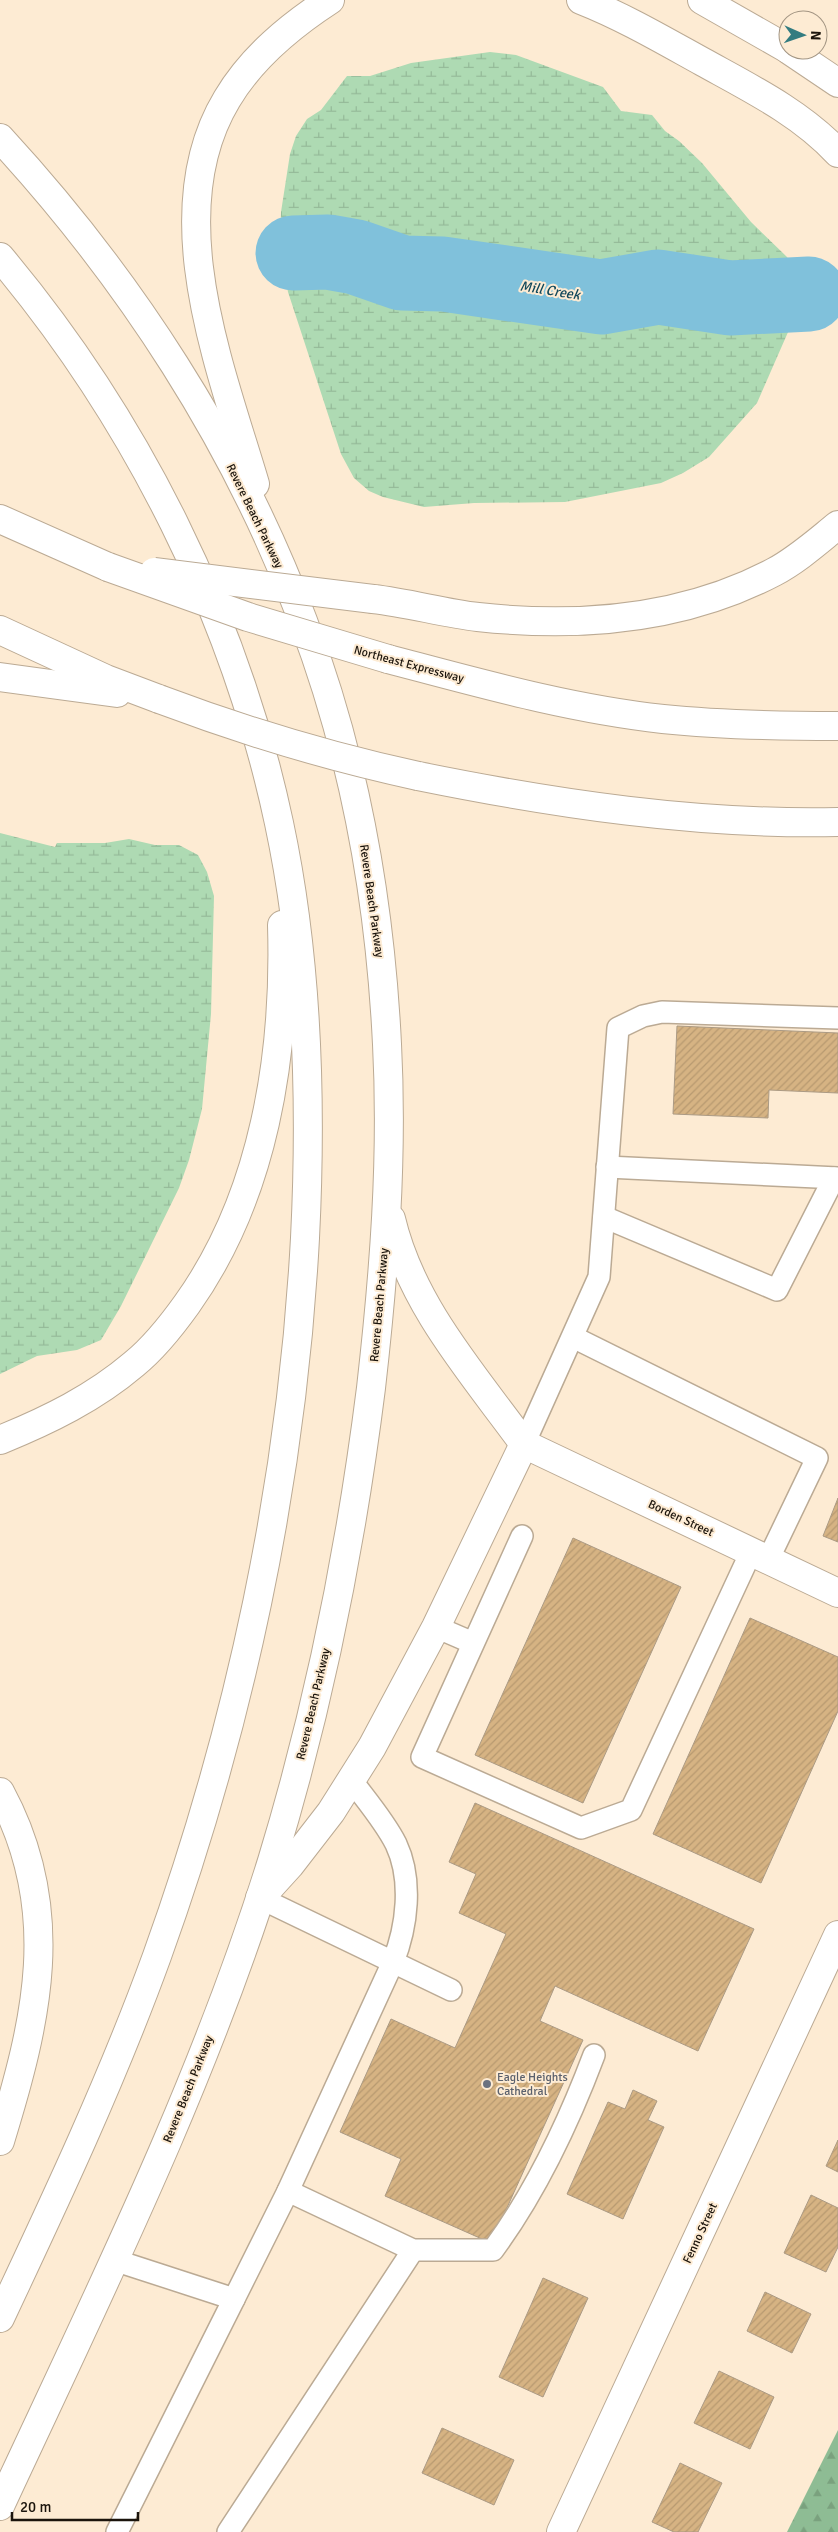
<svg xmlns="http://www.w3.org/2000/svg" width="838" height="2532" viewBox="0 0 838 2532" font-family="Signika,sans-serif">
	<defs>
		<pattern id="forest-firs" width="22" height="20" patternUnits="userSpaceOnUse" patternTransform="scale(1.25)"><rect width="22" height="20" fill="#8ebc94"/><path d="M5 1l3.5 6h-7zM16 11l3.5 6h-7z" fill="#7aa17e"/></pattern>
		<pattern id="wetland-marsh" width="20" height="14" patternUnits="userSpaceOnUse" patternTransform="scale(1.25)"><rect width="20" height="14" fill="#aedab3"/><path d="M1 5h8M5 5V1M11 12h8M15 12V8" fill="none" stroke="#95ba99"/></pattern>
		<pattern id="building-hatch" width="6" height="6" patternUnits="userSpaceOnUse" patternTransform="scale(1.25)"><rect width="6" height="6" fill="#d6b383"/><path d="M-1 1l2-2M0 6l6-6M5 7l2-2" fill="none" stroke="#b79970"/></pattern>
	</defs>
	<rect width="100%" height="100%" fill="#fdebd3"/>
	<path fill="url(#forest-firs)" d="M838 2430V2532H787Z"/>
	<g fill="url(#wetland-marsh)">
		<path d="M490 52 516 55 603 87 621 111 652 115 665 131 679 141 702 163 751 222 787 257 796 270 800 293 792 323 757 403 709 457 683 473 661 483 565 502 474 503 424 507 383 497 369 491 354 478 341 454 288 292 280 249 281 212 290 154 296 136 307 119 321 110 347 76H370L411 63Z"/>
		<path d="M0 833 55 847 57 843H105L129 839 155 845H179L198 855 207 872 214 896 211 1014 202 1109 189 1160 179 1188 121 1306 101 1340 77 1350 37 1356 0 1374Z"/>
	</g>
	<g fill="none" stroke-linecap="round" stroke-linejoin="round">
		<path stroke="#80c1db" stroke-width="75" d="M293 253 328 252 356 257 402 273 443 274 601 297 658 287 730 298 809 294"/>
	</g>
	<g fill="url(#building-hatch)" stroke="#ab9a84">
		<path d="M677 1026 838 1033V1093L769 1090 768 1118 673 1114Z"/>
		<path d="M838 1498V1542L823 1536Z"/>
		<path d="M573 1538 681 1587 583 1803 475 1755Z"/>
		<path d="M750 1618 838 1657V1711L761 1883 653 1834Z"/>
		<path d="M475 1803 754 1929 698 2051 555 1986 540 2021 583 2040 491 2243 385 2196 401 2159 340 2132 391 2019 455 2048 506 1934 459 1913 476 1874 449 1862Z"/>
		<path d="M633 2090 657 2101 648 2120 664 2127 623 2219 567 2194 608 2102 625 2109Z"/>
		<path d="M838 2140V2172L826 2166Z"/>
		<path d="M811 2195 838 2208V2247L826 2272 784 2253Z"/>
		<path d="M543 2278 588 2298 543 2397 499 2377Z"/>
		<path d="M765 2292 811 2314 792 2353 747 2331Z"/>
		<path d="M719 2371 774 2397 750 2449 694 2423Z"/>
		<path d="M442 2428 514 2460 494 2505 422 2473Z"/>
		<path d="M680 2463 722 2483 698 2532H674L652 2522Z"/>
	</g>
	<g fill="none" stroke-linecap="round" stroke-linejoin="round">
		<defs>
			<g id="lane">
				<path d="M607 1167 838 1178"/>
				<path d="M604 1217 777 1290 834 1178"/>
				<path d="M573 1337 817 1458 768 1560"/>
				<path d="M524 1444 599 1277 618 1028 643 1016 662 1012 838 1018"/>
				<path d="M522 1536 422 1757 581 1828 631 1810 751 1552"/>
				<path d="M436 1627 473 1643"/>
				<path d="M260 1898 451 1990"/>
				<path d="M288 2191 413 2250H493C537 2190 568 2124 594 2055"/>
				<path d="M114 2260 234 2299 288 2191 393 1962C407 1927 413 1880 396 1844 385 1822 367 1801 352 1781"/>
				<path d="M117 2532 234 2299"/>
				<path d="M228 2532 413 2250"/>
			</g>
			<path id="street" d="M260 1898 290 1865 331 1812 372 1747 436 1627 524 1444 838 1593"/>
			<path id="secondary" d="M561 2532 838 1935"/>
			<g id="highway">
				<path d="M581 0C624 17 663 40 703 62 750 88 801 113 838 153"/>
				<path d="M702 0 788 49"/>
				<path d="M789 50 838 83"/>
				<path d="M0 138C129 278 236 442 303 621 354 755 380 901 387 1044 393 1159 384 1274 371 1388 351 1547 319 1707 272 1861 203 2084 98 2295 0 2506"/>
				<path d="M0 257C136 419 235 616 279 823 308 959 312 1099 305 1238 292 1482 240 1726 157 1956 112 2080 56 2199 0 2318"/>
				<path d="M255 484C221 369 158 213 227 99 252 57 290 26 330 0"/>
				<path d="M0 519 108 567"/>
				<path d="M373 599C409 603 443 613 478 617 579 628 683 620 774 572 797 560 818 541 838 525"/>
				<path d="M0 630 106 679 159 699"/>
				<path d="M388 659C479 683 570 709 663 719 721 725 780 726 838 726"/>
				<path d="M0 677 117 693"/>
				<path d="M418 776C556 804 697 825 838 822"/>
				<path d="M391 1219C411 1305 474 1375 524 1444"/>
				<path d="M0 1440C49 1420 94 1398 134 1364 155 1347 172 1325 187 1304 264 1196 286 1056 282 925"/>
				<path d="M0 1792C64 1910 37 2021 0 2141"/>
			</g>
		</defs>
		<use href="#lane" stroke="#bbaa94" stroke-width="24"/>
		<use href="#street" stroke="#bbaa94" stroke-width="30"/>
		<use href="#secondary" stroke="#bbaa94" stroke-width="30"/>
		<use href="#highway" stroke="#bbaa94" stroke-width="30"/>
		<use href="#lane" stroke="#fff" stroke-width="21"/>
		<use href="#street" stroke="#fff" stroke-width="28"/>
		<use href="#secondary" stroke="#fff" stroke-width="28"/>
		<use href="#highway" stroke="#fff" stroke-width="28"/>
		<defs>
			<g id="highway-bridge">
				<path d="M108 567 248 617 388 659"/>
				<path d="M154 572 373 599"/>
				<path d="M159 699C244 731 330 757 418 776"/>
			</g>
		</defs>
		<use href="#highway-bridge" stroke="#bbaa94" stroke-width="30" stroke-linecap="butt"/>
		<use href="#highway-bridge" stroke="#fff" stroke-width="28"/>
	</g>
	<circle fill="#6b7280" stroke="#fdebd3" stroke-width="2" cx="487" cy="2084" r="5"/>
	<g text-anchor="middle" stroke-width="4" stroke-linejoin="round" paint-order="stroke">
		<g font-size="12" fill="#1b140c" stroke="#fdebd3">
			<text transform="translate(255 516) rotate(64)" y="4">Revere Beach Parkway</text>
			<text transform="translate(409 664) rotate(15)" y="4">Northeast Expressway</text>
			<text transform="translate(372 901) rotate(82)" y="4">Revere Beach Parkway</text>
			<text transform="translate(379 1305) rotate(-85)" y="4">Revere Beach Parkway</text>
			<text transform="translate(681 1518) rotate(25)" y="4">Borden Street</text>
			<text transform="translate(313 1704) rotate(-77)" y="4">Revere Beach Parkway</text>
			<text transform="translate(188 2089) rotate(-68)" y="4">Revere Beach Parkway</text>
			<text transform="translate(700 2233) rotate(-65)" y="4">Fenno Street</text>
		</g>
		<g font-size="12" fill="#5b616d" stroke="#fdebd3" text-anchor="start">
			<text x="497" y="2081">Eagle Heights<tspan x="497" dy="14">Cathedral</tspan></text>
		</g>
		<g font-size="14" font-style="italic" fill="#11485b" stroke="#fdebd3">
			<text transform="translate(550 290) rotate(9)" y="5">Mill Creek</text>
		</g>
	</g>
	<g transform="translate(803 35) rotate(92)"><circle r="24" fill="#fdebd3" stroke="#a39583"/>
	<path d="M0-4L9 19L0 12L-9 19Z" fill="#337c80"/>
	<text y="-8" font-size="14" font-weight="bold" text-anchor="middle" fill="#1b140c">N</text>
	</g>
	<path d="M12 2512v8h126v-8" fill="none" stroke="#1b140c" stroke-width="2.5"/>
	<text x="20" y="2512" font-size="15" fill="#1b140c" stroke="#fdebd3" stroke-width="4" paint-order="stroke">20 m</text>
</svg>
